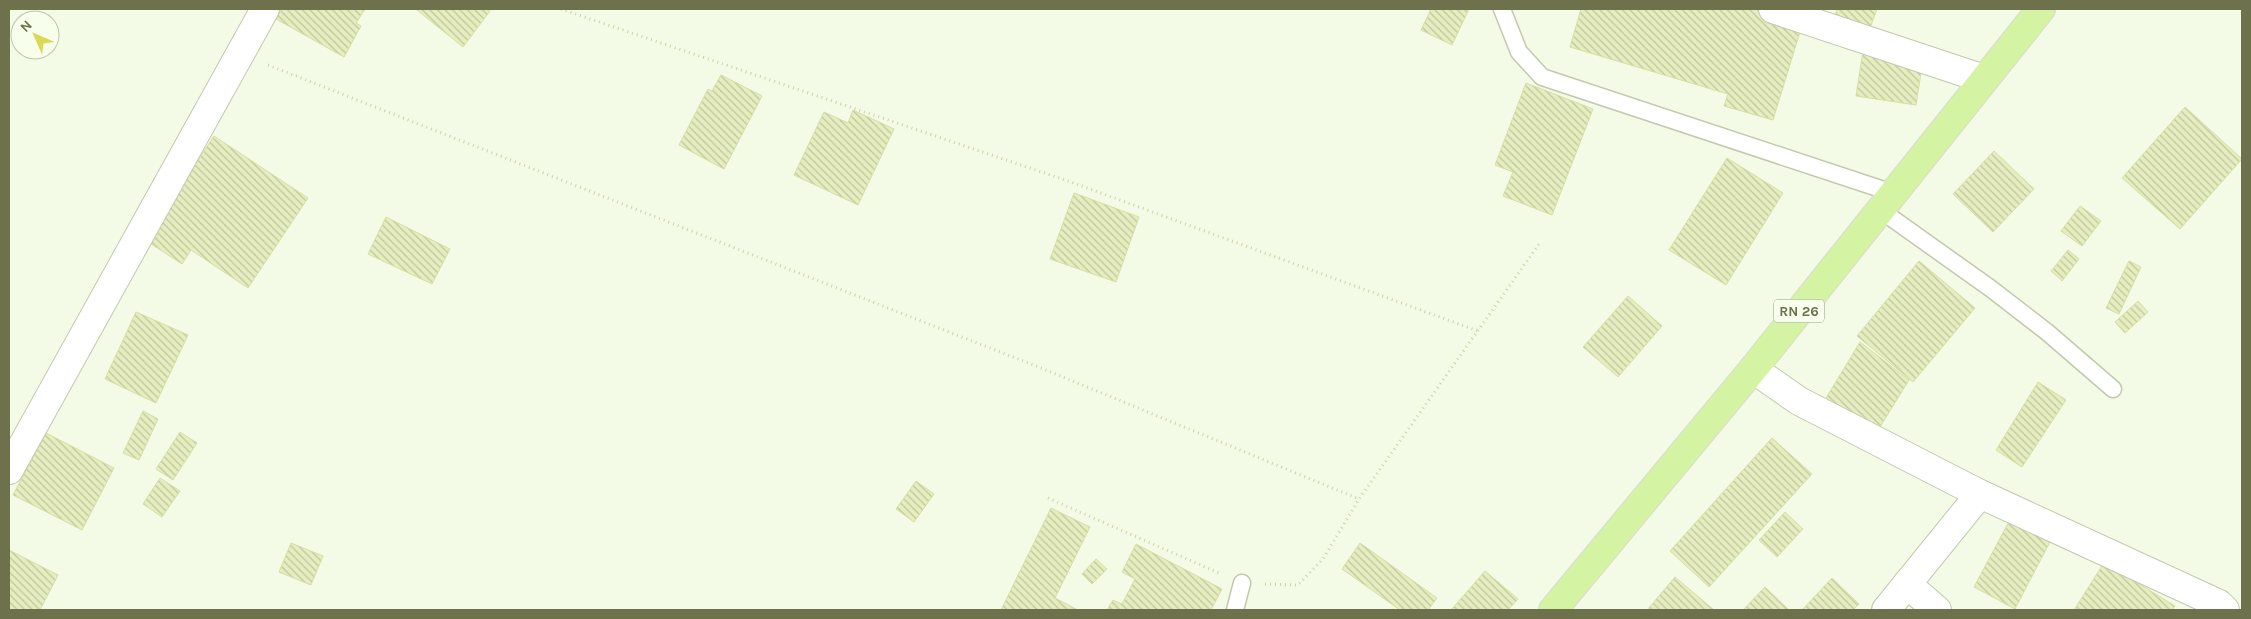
<svg xmlns="http://www.w3.org/2000/svg" width="2251" height="619" viewBox="0 0 2251 619" font-family="Karla,sans-serif">
	<defs>
		<pattern id="building-back-hatch" width="6" height="6" patternUnits="userSpaceOnUse" patternTransform="scale(1.25)"><rect width="6" height="6" fill="#e6eec0"/><path d="M-1 5l2 2M0 0l6 6M5-1l2 2" fill="none" stroke="#bfc59e"/></pattern>
	</defs>
	<rect width="100%" height="100%" fill="#f3fbe6"/>
	<g fill="url(#building-back-hatch)" stroke="#d6dfa1">
		<path d="M281 9H365L356 23 361 26 344 57 276 19Z"/>
		<path d="M418 9H487L490 11 463 47 417 10Z"/>
		<path d="M1431 9H1469L1452 45 1421 30Z"/>
		<path d="M1581 9H1767L1763 22 1800 32 1773 120 1724 106 1728 94 1570 47Z"/>
		<path d="M1837 9H1877L1870 28 1835 16Z"/>
		<path d="M1863 51 1923 60 1916 105 1856 96Z"/>
		<path d="M721 75 762 96 724 169 679 145 708 89 712 91Z"/>
		<path d="M1526 83 1593 109 1552 215 1503 196 1513 172 1495 165Z"/>
		<path d="M2185 107 2242 159 2180 229 2122 178Z"/>
		<path d="M853 110 894 129 858 205 794 175 824 112 848 123Z"/>
		<path d="M214 136 308 198 248 288 191 250 182 264 145 240Z"/>
		<path d="M1994 151 2034 189 1993 232 1953 194Z"/>
		<path d="M1727 158 1783 193 1726 285 1669 250Z"/>
		<path d="M1074 193 1139 217 1116 282 1050 259Z"/>
		<path d="M2080 206 2101 221 2082 246 2061 231Z"/>
		<path d="M386 217 450 249 432 284 368 254Z"/>
		<path d="M2068 250 2079 259 2062 281 2051 271Z"/>
		<path d="M1919 261 1975 308 1913 382 1857 336Z"/>
		<path d="M2129 261 2141 267 2119 314 2106 308Z"/>
		<path d="M1628 296 1662 326 1618 377 1583 347Z"/>
		<path d="M2138 301 2148 312 2125 333 2115 322Z"/>
		<path d="M136 312 188 335 156 403 105 379Z"/>
		<path d="M1860 342 1909 380 1875 435 1823 403Z"/>
		<path d="M2038 382 2066 400 2022 467 1996 450Z"/>
		<path d="M143 411 158 419 139 460 123 453Z"/>
		<path d="M180 432 197 443 173 480 156 469Z"/>
		<path d="M46 433 114 468 82 530 13 495Z"/>
		<path d="M1772 438 1812 474 1709 587 1670 551Z"/>
		<path d="M160 478 180 491 162 517 143 504Z"/>
		<path d="M916 481 934 494 914 522 896 509Z"/>
		<path d="M1051 508 1090 527 1055 598 1076 609 1001 610Z"/>
		<path d="M1785 512 1803 529 1777 557 1759 540Z"/>
		<path d="M2013 514 2053 536 2015 609 1974 587Z"/>
		<path d="M291 543 323 556 311 585 279 572Z"/>
		<path d="M1360 543 1437 598 1428 610H1400L1342 569Z"/>
		<path d="M1136 544 1222 589 1211 610H1107L1113 600 1122 604 1135 579 1122 572Z"/>
		<path d="M9 550 58 575 40 610H9Z"/>
		<path d="M2107 558 2128 577 2175 606 2172 610H2074Z"/>
		<path d="M1096 559 1107 569 1092 584 1082 574Z"/>
		<path d="M1485 571 1518 599 1508 610H1451Z"/>
		<path d="M1675 577 1714 610H1647Z"/>
		<path d="M1832 578 1859 604 1853 610H1802Z"/>
		<path d="M1765 587 1789 610H1743Z"/>
	</g>
	<g fill="none" stroke-linecap="round" stroke-linejoin="round">
		<defs>
			<g id="lane">
				<path d="M1502 9 1519 52 1542 77 1893 193"/>
				<path d="M1879 209 1990 288 2047 332 2113 389"/>
				<path d="M1235 610 1242 583"/>
			</g>
			<g id="street">
				<path d="M1773 9 1984 79"/>
				<path d="M1753 369 1799 401 1980 494 2219 604 2225 610"/>
				<path d="M9 470 265 9"/>
				<path d="M1907 584 1937 610"/>
				<path d="M1886 610 1980 494"/>
			</g>
			<path id="primary" d="M1553 610 1753 369 2041 9"/>
		</defs>
		<use href="#lane" stroke="#c3c9ab" stroke-width="19"/>
		<use href="#street" stroke="#c3c9ab" stroke-width="30"/>
		<use href="#primary" stroke="#d9dad1" stroke-width="30"/>
		<g stroke="#cbd3a3" stroke-width="3" stroke-dasharray="1 4" stroke-linecap="butt">
			<path d="M561 9 1068 181 1478 331"/>
			<path d="M268 65 1041 368 1359 499 1539 244"/>
			<path d="M1048 498 1221 574"/>
			<path d="M1265 584 1298 585 1323 559 1359 499"/>
		</g>
		<use href="#lane" stroke="#fff" stroke-width="16"/>
		<use href="#street" stroke="#fff" stroke-width="28"/>
		<use href="#primary" stroke="#d4f4a4" stroke-width="28"/>
	</g>
	<g text-anchor="middle" stroke-width="4" stroke-linejoin="round" paint-order="stroke">
		<rect fill="#f7feec" stroke="#969c7d" stroke-width="1" x="1774" y="299.5" width="50" height="23" rx="4"/>
		<g font-size="14" font-weight="bold" fill="#6d724d">
			<text x="1799" y="316">RN 26</text>
		</g>
	</g>
	<rect width="2251" height="619" fill="none" stroke="#6d724d" stroke-width="20"/>
	<g transform="translate(35 35) rotate(315)"><circle r="24" fill="#f7feec" stroke="#c0c6ac"/>
	<path d="M0-4L9 19L0 12L-9 19Z" fill="#dbda55"/>
	<text y="-8" font-size="14" font-weight="bold" text-anchor="middle" fill="#6d724d">N</text>
	</g>
</svg>
